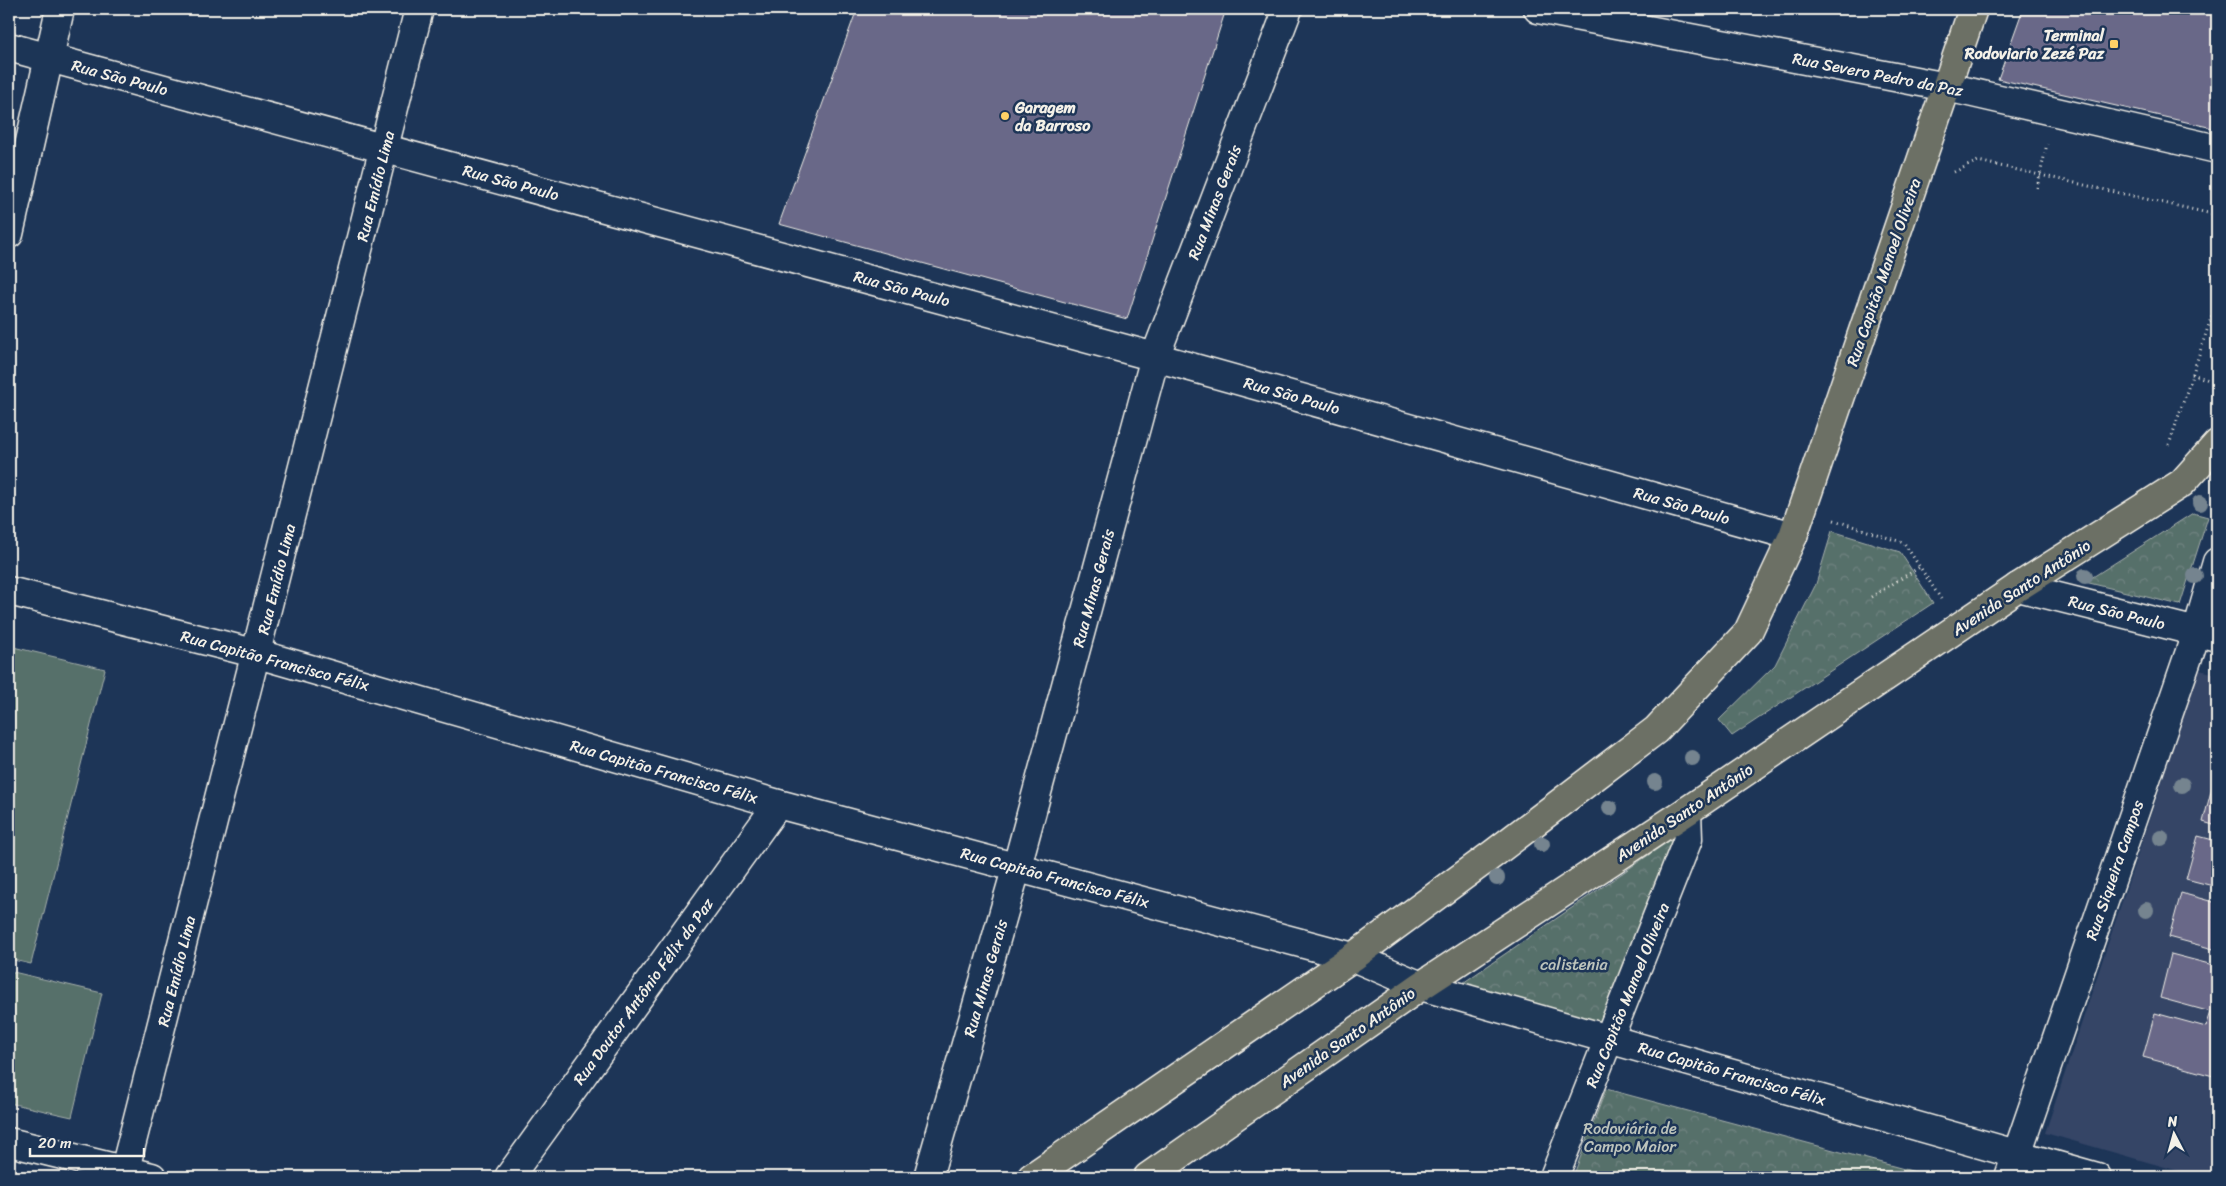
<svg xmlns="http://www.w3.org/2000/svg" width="2226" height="1186" viewBox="0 0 2226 1186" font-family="Sriracha,sans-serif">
	<defs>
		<pattern id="park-crowns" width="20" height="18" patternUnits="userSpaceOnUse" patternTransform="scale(1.25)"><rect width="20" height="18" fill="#576f6b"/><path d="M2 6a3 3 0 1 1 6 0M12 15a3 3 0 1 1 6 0" fill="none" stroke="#708480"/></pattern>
	</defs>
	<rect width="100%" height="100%" fill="#1d3557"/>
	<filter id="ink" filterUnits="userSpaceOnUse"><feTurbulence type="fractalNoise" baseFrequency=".02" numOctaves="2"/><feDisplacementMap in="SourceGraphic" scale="10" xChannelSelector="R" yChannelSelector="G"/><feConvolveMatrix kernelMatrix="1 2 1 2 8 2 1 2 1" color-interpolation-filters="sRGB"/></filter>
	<g filter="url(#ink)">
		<path fill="#344466" d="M2199 670 2217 674V1177H2200L2045 1133Z"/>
		<g fill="url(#park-crowns)" stroke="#a6b0aa">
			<path d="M2193 513 2208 517 2180 605 2085 582Z"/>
			<path d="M1832 531 1900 552 1933 603 1732 736 1719 720 1775 665 1816 584Z"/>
			<path d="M1679 834 1602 1022 1460 985Z"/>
			<path d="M1606 1089 1934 1177H1573Z"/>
		</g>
		<g fill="#576f6b" stroke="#a6b0aa">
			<path d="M9 646 105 669 31 964 9 959Z"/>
			<path d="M9 971 102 993 72 1117 9 1103Z"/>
		</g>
		<g fill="#696788" stroke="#f4f1e8">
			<path d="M857 9H1226L1127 319 779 224Z"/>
			<path d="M2023 9H2217V129L1998 79Z"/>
			<path d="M2215 776 2217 777V826L2203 822Z"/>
			<path d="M2198 836 2217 841V887L2186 879Z"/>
			<path d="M2181 893 2217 903V950L2169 937Z"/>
			<path d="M2171 954 2217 966V1077L2143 1057 2155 1013 2206 1027 2211 1012 2160 998Z"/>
		</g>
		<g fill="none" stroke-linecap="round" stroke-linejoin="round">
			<defs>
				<g id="minor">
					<path d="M1538 9 1947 87 2217 149"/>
					<path d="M9 47 1155 357 1793 536"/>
					<path d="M9 234 60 9"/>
					<path d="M2018 587 2217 637"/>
					<path d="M9 591 258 654 778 804 1353 957 1421 986 2097 1177"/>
					<path d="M9 1142 152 1177"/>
					<path d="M123 1177 419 9"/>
					<path d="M509 1177 778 804"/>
					<path d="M928 1177 1017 866 1155 357 1288 9"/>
					<path d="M1554 1177 1688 839 1687 811"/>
					<path d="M2009 1177 2197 631 2217 562"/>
				</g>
				<g id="major">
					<path d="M1032 1177 1353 957 1493 854 1656 730 1748 632 1793 536 1973 9"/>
					<path d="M1148 1177 1421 986 1687 811 2018 587 2182 483 2217 444"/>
				</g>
			</defs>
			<use href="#minor" stroke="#f4f1e8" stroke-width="31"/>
			<use href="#major" stroke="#f4f1e8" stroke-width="31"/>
			<g stroke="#f4f1e8" stroke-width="3" stroke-dasharray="1 4" stroke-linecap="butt">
				<path d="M1954 172 1978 161 2217 215"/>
				<path d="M2037 188 2047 144"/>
				<path d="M2192 374 2217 383"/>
				<path d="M2169 445 2217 300"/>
				<path d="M1834 520 1904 543 1941 599"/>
				<path d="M1871 597 1920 567"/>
			</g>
			<use href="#minor" stroke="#1d3557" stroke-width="28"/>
			<use href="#major" stroke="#6c7065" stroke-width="28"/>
		</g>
		<g fill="#75848f">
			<circle cx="2200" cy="503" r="8"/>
			<circle cx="2085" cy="576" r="8"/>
			<circle cx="2195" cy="576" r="8"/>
			<circle cx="1692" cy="758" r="8"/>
			<circle cx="1655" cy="782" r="8"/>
			<circle cx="2182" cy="785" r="8"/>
			<circle cx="1610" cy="808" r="8"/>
			<circle cx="2161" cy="838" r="8"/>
			<circle cx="1542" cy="844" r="8"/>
			<circle cx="1497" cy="878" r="8"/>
			<circle cx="2146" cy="910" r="8"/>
		</g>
	</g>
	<g fill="#ffd166" stroke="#1d3557" stroke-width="2">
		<rect x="2109" y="39" width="10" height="10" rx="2.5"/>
		<circle cx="1005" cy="116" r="5"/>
	</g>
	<g text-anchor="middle" stroke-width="5" stroke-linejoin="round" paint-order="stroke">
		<g font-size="16" font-weight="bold" fill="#f4f1e8" stroke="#1d3557" text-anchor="end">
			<text x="2104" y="41">Terminal<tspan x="2104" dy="18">Rodoviario Zezé Paz</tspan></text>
			<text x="1015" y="113" text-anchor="start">Garagem<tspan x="1015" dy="18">da Barroso</tspan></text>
		</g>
		<g font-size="16" fill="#f4f1e8" stroke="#1d3557">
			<text transform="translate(1878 74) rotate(11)" y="6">Rua Severo Pedro da Paz</text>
			<text transform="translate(120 77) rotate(15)" y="6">Rua São Paulo</text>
			<text transform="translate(511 182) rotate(15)" y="6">Rua São Paulo</text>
			<text transform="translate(375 186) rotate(-76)" y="6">Rua Emídio Lima</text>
			<text transform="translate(1214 202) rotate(-69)" y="6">Rua Minas Gerais</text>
			<text transform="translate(1883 272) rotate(-71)" y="6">Rua Capitão Manoel Oliveira</text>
			<text transform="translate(902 288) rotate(15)" y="6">Rua São Paulo</text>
			<text transform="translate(1292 395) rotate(16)" y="6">Rua São Paulo</text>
			<text transform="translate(1682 505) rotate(16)" y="6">Rua São Paulo</text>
			<text transform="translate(276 579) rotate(-76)" y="6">Rua Emídio Lima</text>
			<text transform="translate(2021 587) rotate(-33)" y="6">Avenida Santo Antônio</text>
			<text transform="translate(1093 588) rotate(-75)" y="6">Rua Minas Gerais</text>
			<text transform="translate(2117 612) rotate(14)" y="6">Rua São Paulo</text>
			<text transform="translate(275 660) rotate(15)" y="6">Rua Capitão Francisco Félix</text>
			<text transform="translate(664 771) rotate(16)" y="6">Rua Capitão Francisco Félix</text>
			<text transform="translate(1684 812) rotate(-34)" y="6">Avenida Santo Antônio</text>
			<text transform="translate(2114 870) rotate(-71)" y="6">Rua Siqueira Campos</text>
			<text transform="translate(1055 877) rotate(15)" y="6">Rua Capitão Francisco Félix</text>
			<text transform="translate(176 971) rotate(-76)" y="6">Rua Emídio Lima</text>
			<text transform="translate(985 978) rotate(-74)" y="6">Rua Minas Gerais</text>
			<text transform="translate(643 991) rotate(-54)" y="6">Rua Doutor Antônio Félix da Paz</text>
			<text transform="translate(1627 995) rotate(-68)" y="6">Rua Capitão Manoel Oliveira</text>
			<text transform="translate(1347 1037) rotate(-35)" y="6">Avenida Santo Antônio</text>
			<text transform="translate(1732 1073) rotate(16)" y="6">Rua Capitão Francisco Félix</text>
		</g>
		<g font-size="16" fill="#bdc4bc" stroke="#1d3557">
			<text x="1574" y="970">calistenia</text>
			<text x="1630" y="1134">Rodoviária de<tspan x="1630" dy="18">Campo Maior</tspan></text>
		</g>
	</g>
	<rect width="2226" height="1186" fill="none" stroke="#1d3557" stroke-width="30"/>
	<rect x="15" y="15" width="2196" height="1156" fill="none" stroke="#f4f1e8" stroke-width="2" filter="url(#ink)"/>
	<g transform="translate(2174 1134) rotate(354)" stroke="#1d3557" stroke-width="4" paint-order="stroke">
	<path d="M0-4L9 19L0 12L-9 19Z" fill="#f4f1e8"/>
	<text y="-8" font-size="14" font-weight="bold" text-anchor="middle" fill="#f4f1e8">N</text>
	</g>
	<path d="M30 1148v8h114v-8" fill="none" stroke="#f4f1e8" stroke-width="2.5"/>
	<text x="38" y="1148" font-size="15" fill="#f4f1e8" stroke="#1d3557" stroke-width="4" paint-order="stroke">20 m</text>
</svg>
